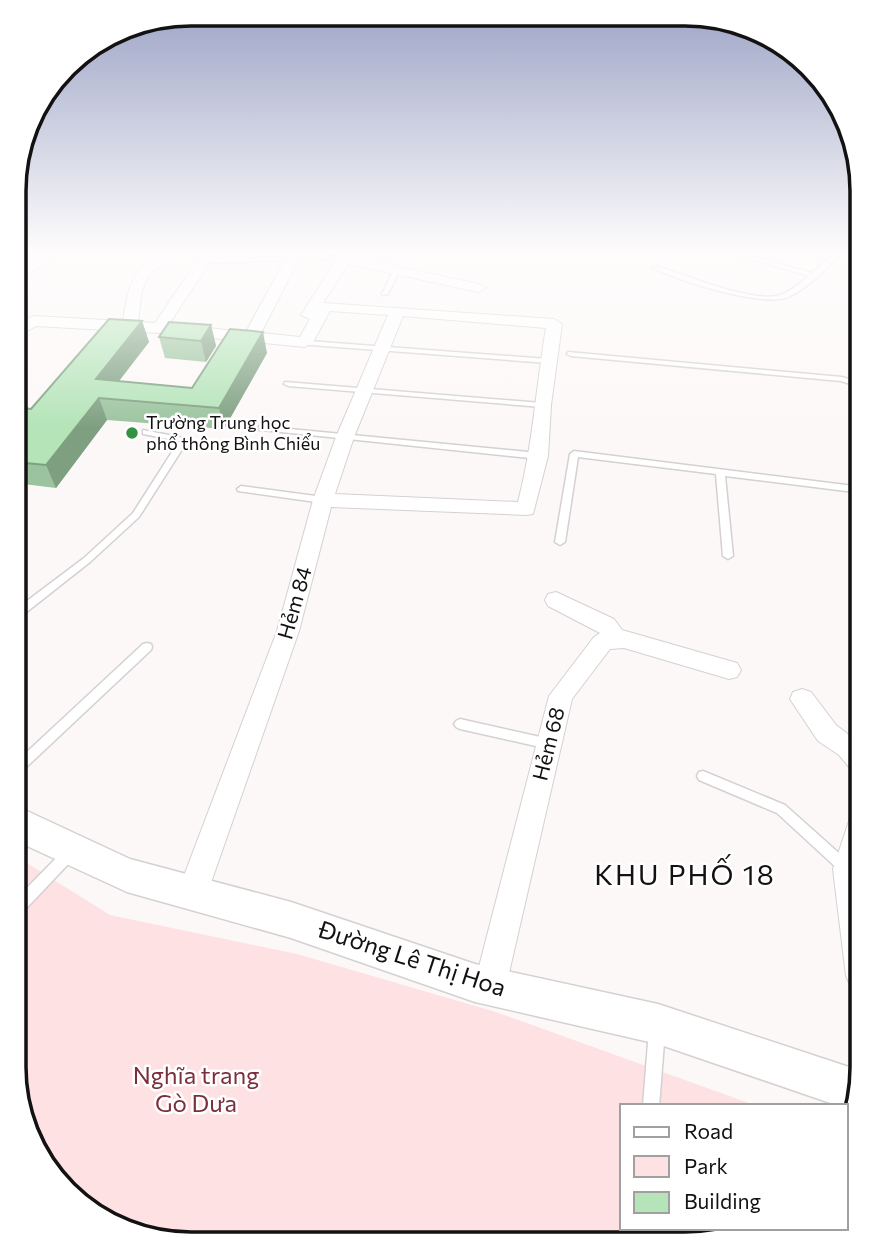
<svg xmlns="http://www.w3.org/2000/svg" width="876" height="1258" viewBox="0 0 876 1258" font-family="Commissioner,sans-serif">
	<rect width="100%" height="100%" fill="#fdf8f8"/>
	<path fill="#fee1e3" d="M14 855 110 915 297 954 496 1012 757 1106H622V1228H753L685 1244 168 1243 92 1214 32 1145 14 1067Z"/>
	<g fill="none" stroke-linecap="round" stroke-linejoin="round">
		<defs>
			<g id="service">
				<path d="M727 252H735L812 273 836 252H842C827 268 808 288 788 297 763 308 676 280 652 267L657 266C685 275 754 304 781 295 791 291 800 283 809 276Z"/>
				<path d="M298 253 344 257 347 259 344 261 296 256V254Z"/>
				<path d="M292 257 295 259 294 260 204 263 201 261 204 259Z"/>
				<path d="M397 268 400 270 388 294 383 295 382 294 394 270Z"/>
				<path d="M295 340 548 359 552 361 548 363 298 344H295Z"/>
				<path d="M568 352 842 377 862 383V388L841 381 571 356 567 354Z"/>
				<path d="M285 382 542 403 546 405 542 407 288 386 284 384Z"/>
				<path d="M259 426 539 453 543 456 539 459 262 430H259Z"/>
				<path d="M143 430 184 438 188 440 139 517 90 562 19 618 15 619V610L84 558 133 513 179 441 143 434Z"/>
				<path d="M574 451 862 487V493L725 476 733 556 728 559 723 556 716 474 578 457 565 542 560 545 555 542 570 454Z"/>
				<path d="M241 486 323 497 328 500 323 503 238 491 237 489Z"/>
				<path d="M17 502 22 505 15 509V503Z"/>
				<path d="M147 643 151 644 152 647 151 650 19 774 15 775V763L143 644Z"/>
				<path d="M460 719 549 739 553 740 555 744 553 748 549 749 460 729 456 727 454 724 456 721Z"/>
				<path d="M703 771 785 805 850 863 852 867 850 871 845 873 840 871 777 813 699 780 697 776 699 772Z"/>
				<path d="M71 846 76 848 78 852 76 856 19 916 14 918V901L66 848Z"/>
				<path d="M657 1022 662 1025 665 1030 659 1106H643L649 1030 652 1025Z"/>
				<path d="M631 1228H649L648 1244H630Z"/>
			</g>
			<g id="minor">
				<path d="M15 252 44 254 49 252H64L15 283V273L34 261 15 258Z"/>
				<path d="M162 252H178L148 276 142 290 138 322 155 323 199 258 209 252H223L209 264 169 324 246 332 287 256 294 252H309L298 261 261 333 300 337 310 319 301 315 339 256 344 255 479 284 486 288 479 292 348 264 323 303 554 319 562 324 551 405 548 456 533 514 526 515 331 507 299 631 207 894 202 904 192 908 182 904 177 894 277 631 313 500 336 437 388 315 330 311 313 342 305 347 159 333 36 326 15 338V326L33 316 123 321C129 287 130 271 162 252ZM403 316 546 328C536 386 533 445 518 502L335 494 354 437Z"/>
				<path d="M556 592 614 619 622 630 737 663 741 670 737 677 729 679 624 648 610 649 572 699 506 986 501 997 490 1002 479 997 474 986 549 696 594 637 600 633 548 606 545 600 548 594Z"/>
				<path d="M802 689 811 692 836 725 862 745V775L853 772 839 755 818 741 790 699 793 692Z"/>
				<path d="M862 808V992L851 987 846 976 833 869 852 812Z"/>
			</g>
			<path id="tertiary" d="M14 805 130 859 291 902 475 964 658 1004 858 1070 862 1071 851 1110 846 1106H839L658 1044 475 1002 291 938 127 892 14 840Z"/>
		</defs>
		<use href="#service" stroke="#d5d0d1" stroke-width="3"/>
		<use href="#minor" stroke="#d5d0d1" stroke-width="2"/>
		<use href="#tertiary" stroke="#d5d0d1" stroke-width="3"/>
		<use href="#service" fill="#fff" fill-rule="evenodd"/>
		<use href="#minor" fill="#fff" fill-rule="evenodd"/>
		<use href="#tertiary" fill="#fff" fill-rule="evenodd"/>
	</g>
	<g fill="#9bc49e">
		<path d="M142 321 149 342 119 381 192 388 267 353 224 429 107 420 56 488 15 483V407L31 409Z"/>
		<path d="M211 325 216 346 206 362 165 358 159 337Z"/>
	</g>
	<g fill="#7ea081">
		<path d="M142 321 149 342 105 399 96 379Z"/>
		<path d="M211 325 216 346 206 362 201 341Z"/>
		<path d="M263 332 267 353 224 429 219 408Z"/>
		<path d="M99 398 107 420 56 488 46 465Z"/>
	</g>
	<g fill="#b4e4b8" stroke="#7ea081" stroke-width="2">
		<path d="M109 319 142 321 96 379 192 388 230 329 263 332 219 408 99 398 46 465 15 462V407L31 409Z"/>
		<path d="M169 322 211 325 201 341 159 337Z"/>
	</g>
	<linearGradient id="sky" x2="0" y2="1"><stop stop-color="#9ca4c6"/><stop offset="0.59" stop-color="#fefcfc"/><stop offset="1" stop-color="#fefcfc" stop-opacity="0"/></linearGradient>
	<rect width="876" height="428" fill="url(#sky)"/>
	<circle fill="#339244" stroke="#fff" stroke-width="2.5" cx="132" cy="433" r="7"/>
	<g text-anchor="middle" stroke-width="5" stroke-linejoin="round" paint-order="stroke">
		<g font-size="18" fill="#131111" stroke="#fff" text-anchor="start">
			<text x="146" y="429">Trường Trung học<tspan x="146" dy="21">phổ thông Bình Chiểu</tspan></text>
		</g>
		<g font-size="21" fill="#131111" stroke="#fff">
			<text transform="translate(295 603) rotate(-74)" y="7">Hẻm 84</text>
			<text transform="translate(549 744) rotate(-76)" y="7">Hẻm 68</text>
		</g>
		<g font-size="24" fill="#131111" stroke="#fff">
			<text transform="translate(412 959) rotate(18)" y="8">Đường Lê Thị Hoa</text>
		</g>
		<g font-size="24" fill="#7b2e3c" stroke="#fff">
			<text x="196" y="1084">Nghĩa trang<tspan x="196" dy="28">Gò Dưa</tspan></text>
		</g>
		<g font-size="28" letter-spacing="2" fill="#131111" stroke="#fff">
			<text x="685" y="885">KHU PHỐ 18</text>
		</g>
	</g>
	<path d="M0 0H876V1258H0ZM191 26H685A165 165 0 0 1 850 191V1067A165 165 0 0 1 685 1232H191A165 165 0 0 1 26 1067V191A165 165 0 0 1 191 26Z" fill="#fff" fill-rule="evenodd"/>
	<path fill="none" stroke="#131111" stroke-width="3.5" d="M191 26H685A165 165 0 0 1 850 191V1067A165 165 0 0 1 685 1232H191A165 165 0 0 1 26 1067V191A165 165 0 0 1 191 26Z"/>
	<rect x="620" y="1104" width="228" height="126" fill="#ffffff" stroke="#a1a0a0" stroke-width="2"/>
	<rect x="634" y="1127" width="35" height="10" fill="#ffffff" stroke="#a1a0a0" stroke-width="2"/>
	<text x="684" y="1139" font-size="21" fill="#131111">Road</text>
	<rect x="634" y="1156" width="35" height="21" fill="#fee1e3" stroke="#a1a0a0" stroke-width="2"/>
	<text x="684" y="1174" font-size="21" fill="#131111">Park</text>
	<rect x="634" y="1192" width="35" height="21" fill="#b4e4b8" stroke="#a1a0a0" stroke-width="2"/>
	<text x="684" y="1209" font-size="21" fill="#131111">Building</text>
</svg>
